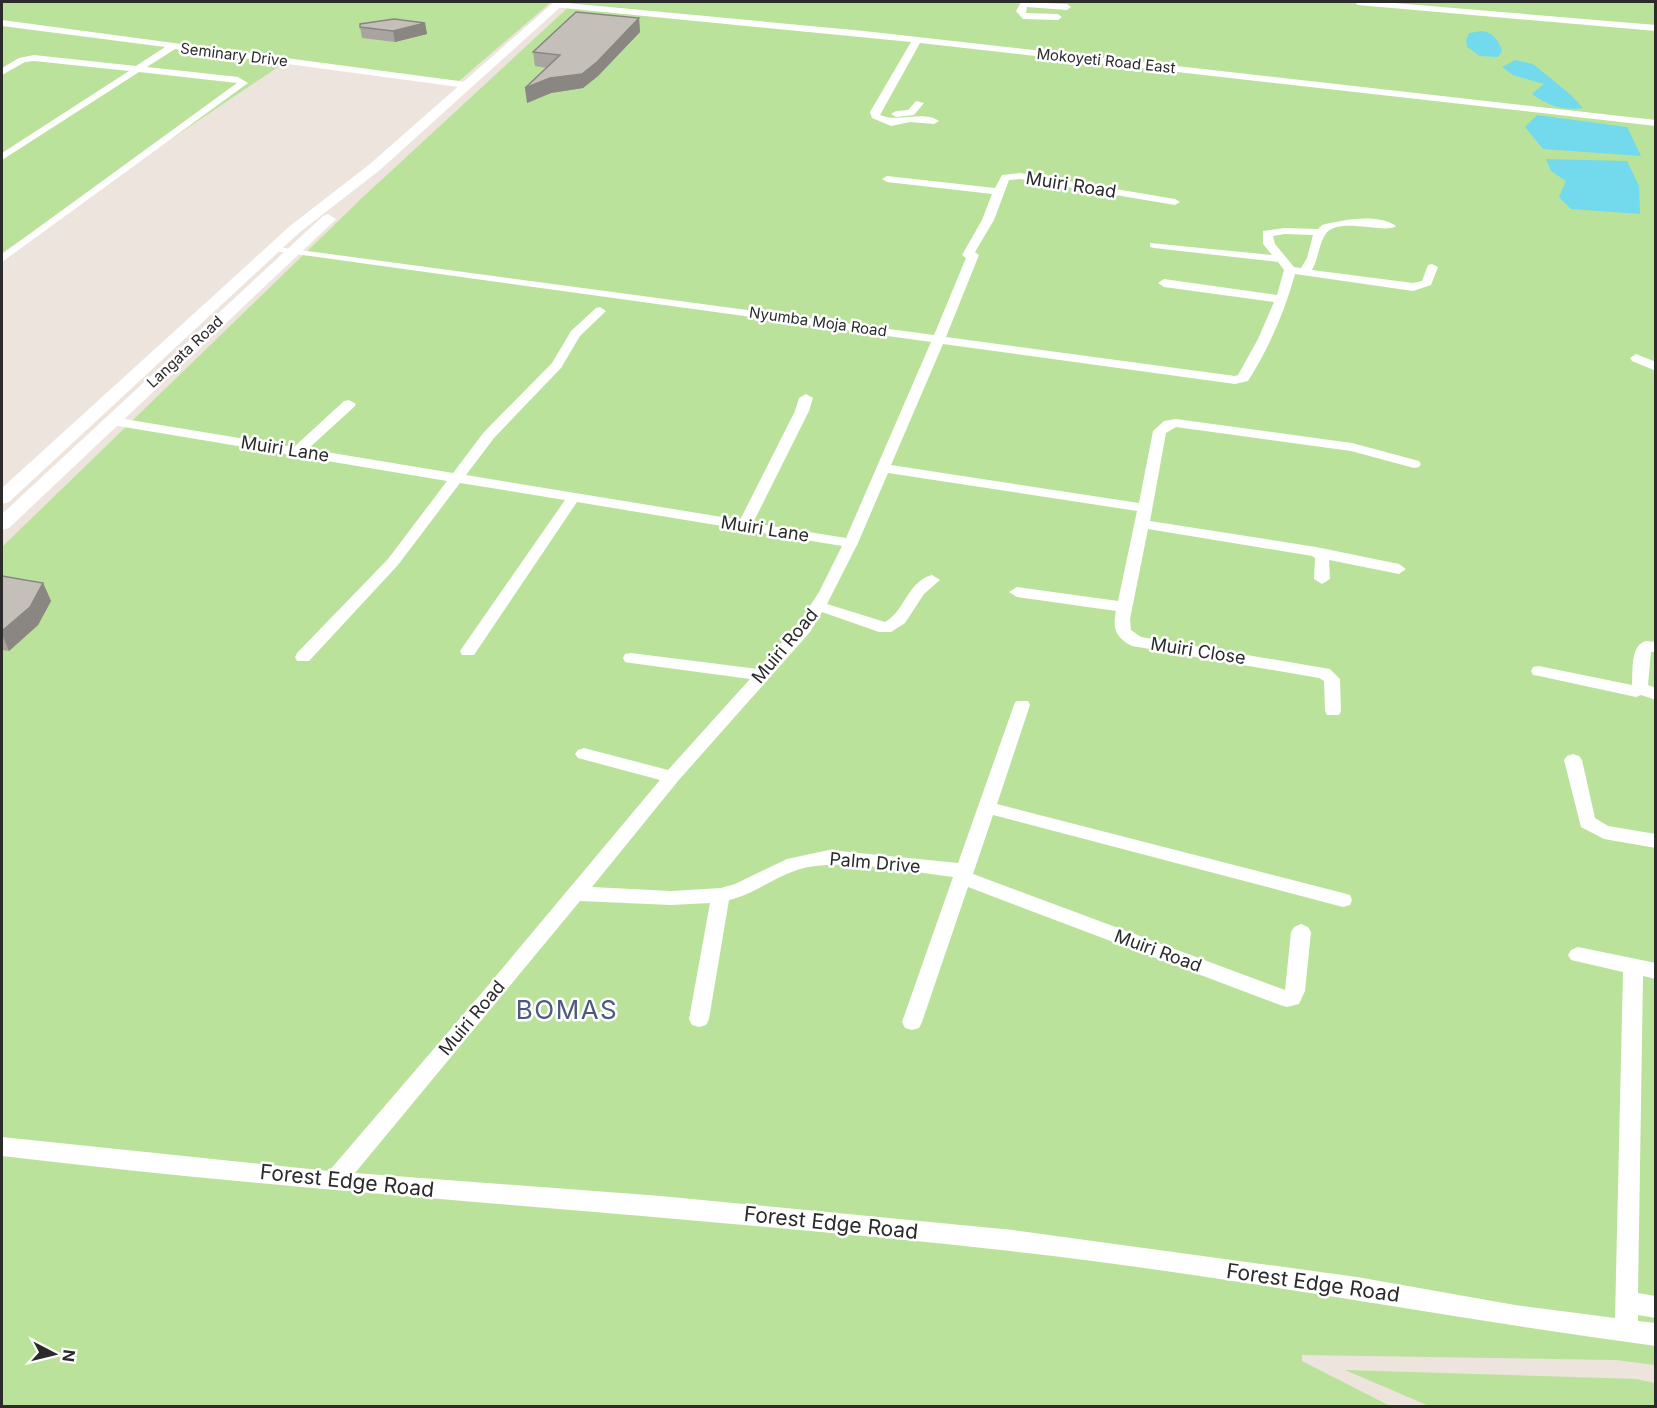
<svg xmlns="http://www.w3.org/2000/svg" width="1657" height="1408" viewBox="0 0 1657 1408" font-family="Inter,sans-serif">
	<rect width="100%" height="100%" fill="#ece4dd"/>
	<g fill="#bbe29b">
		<path d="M2 2H551L459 81 284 63 2 253Z"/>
		<path d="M574 2H1655V1365L1616 1360 1302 1355V1361L1390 1406H2V547L363 197Z"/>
		<path d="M1345 1370 1636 1379 1655 1383V1406H1429Z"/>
	</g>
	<g fill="#72daec">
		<path d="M1482 31C1493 32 1499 41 1502 51L1498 57 1480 56 1467 47 1466 40 1469 33Z"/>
		<path d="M1515 60 1533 64 1571 95 1583 108C1562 111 1549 106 1532 94L1544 84 1513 75 1502 67Z"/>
		<path d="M1537 115 1627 127 1641 156 1543 149 1525 127Z"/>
		<path d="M1546 159 1627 161 1639 186 1640 214 1571 209 1559 197 1566 181 1551 171Z"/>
	</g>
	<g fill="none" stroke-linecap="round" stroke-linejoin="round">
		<g fill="#fff" fill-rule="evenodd">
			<path d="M556 2 864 31 1656 120V126L920 43 880 115C899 123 923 110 939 121L934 124 910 122 891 126 872 118 870 112 911 42 553 7V3Z"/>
			<path d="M1021 2 1067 4 1071 7 1067 10 1027 7 1026 13 1058 14 1062 17 1058 20 1023 19 1016 11Z"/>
			<path d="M1354 2H1382L1656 25V31L1358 5Z"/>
			<path d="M2 20 466 82 471 85 466 88 175 49 147 67 238 77 248 83 2 262V254L237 83 139 72 2 160V153L129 71 34 61 25 62 2 75V68L19 58 34 55 136 66 165 47 2 26Z"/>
			<path d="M916 101 924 103 914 115 896 117 891 114 896 111 908 110Z"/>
			<path d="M1020 173 1175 199 1180 202 1175 205 1020 179 1009 180 994 220 975 252 979 255 946 337 1235 376 1238 375 1258 339 1274 302 1164 287 1158 283 1164 279 1277 295 1284 270 1278 262 1154 248 1150 247V243L1272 255 1263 244V231L1285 228 1318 229 1322 225C1342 220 1378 213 1396 226 1385 235 1336 215 1325 235 1319 244 1319 257 1312 270L1413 283 1422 281 1428 265 1432 264 1438 267 1431 285 1413 291 1295 274C1285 311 1269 348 1248 381L1235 384 943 344 891 465 1139 503 1153 431 1164 421 1176 419 1352 443 1419 461 1421 464 1419 467 1414 468 1351 451 1176 427 1166 433 1150 521 1316 547 1399 564 1406 569 1399 574 1329 560 1330 579 1322 584 1314 579 1315 558 1312 556 1148 529 1130 619 1131 630 1141 637 1330 669 1340 679 1341 711 1339 715H1327L1325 711 1324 681 1319 678 1132 646C1116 638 1112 628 1116 611L1017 597 1009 592 1017 587 1118 601 1137 511 888 473 858 543 827 604 885 622C905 611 907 582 932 575L940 580 924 594 905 623 891 632H879L822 612 810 632 678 781 592 887 671 891 721 888 735 884 787 859 829 850 958 863 1014 705 1016 701H1028L1030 705 997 804 1343 893 1350 895 1352 900 1350 905 1343 907 993 815 973 874 1285 990 1291 932 1294 927 1301 924 1308 927 1311 932 1305 991 1299 1004 1287 1007 1280 1005 968 887 922 1022 919 1028 912 1030 905 1028 902 1022 953 877C911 872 835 857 797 870 773 878 754 894 729 900L709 1019 706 1025 699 1027 692 1025 689 1019 710 903 671 905 580 901 355 1173 661 1196 1013 1230 1357 1277 1515 1305 1615 1318 1623 972 1571 960 1568 955 1571 950 1578 947 1656 963V979L1643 976 1638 1293 1656 1296V1318L1638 1315V1321L1656 1323V1346C1440 1317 1226 1275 1010 1251 674 1214 337 1196 2 1156V1137L329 1171 480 995 660 780 578 758 575 754 578 750 584 748 668 770 750 679 631 663 625 662 623 658 625 654 631 653 758 669 798 624 819 592 842 546 577 502 474 655H462L460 651 565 500 460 483 398 565 309 661H297L295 657 297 653 388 559 447 481 112 425 107 424 105 421 107 418 112 417 294 447 344 401 349 400 356 404 354 407 308 449 453 473 484 432 552 363 571 331 596 308 600 307 606 311 580 336 561 368 494 438 466 475 740 520 795 411 799 398 806 394 813 398 809 411 753 523 846 538 931 342 274 251 270 250V246L934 335 966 258 962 255 982 220 992 194 887 182 882 179 887 176 995 188 1002 175ZM1285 234 1313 235 1307 258 1301 268 1294 267 1275 244 1273 236Z"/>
			<path d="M1636 354 1656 362V371L1632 361 1630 358Z"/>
			<path d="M1646 641 1656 642V652H1651L1648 685 1656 688V700L1641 695 1636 697 1539 676 1533 675 1531 671 1533 667 1539 666 1632 685C1633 671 1630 645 1646 641Z"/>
			<path d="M1573 754 1579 756 1582 760 1595 818 1608 826 1656 834V848L1604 839 1581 827 1564 760 1567 756Z"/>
		</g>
		<g fill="#fff" fill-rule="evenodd">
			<path d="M554 2H566L380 170 300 232 9 502 2 504V488L290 226 370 164Z"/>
			<path d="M328 214 336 219 333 222 9 528 2 530V514L323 216Z"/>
		</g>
	</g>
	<g fill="#a9a49f">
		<path d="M639 18 640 32 598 76 583 88 551 93 527 103 547 68 535 66 533 52Z"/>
		<path d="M425 23 427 34 395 42 362 38 360 27Z"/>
		<path d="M2 576 43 583 51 601 38 625 9 651 2 650Z"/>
	</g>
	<g fill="#8a8682">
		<path d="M639 18 640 32 598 76 583 88 551 93 527 103 525 88Z"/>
		<path d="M425 23 427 34 395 42 393 31Z"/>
		<path d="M43 583 51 601 38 625 9 651 2 634V631Z"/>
	</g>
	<g fill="#c5bfb9" stroke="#8a8682" stroke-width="1.5">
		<path d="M576 12 639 18 597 62 582 74 550 78 525 88 560 55 533 52Z"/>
		<path d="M394 19 425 23 393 31 360 27V24Z"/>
		<path d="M2 576 43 583 30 607 2 631Z"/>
	</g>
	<g text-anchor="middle" stroke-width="5" stroke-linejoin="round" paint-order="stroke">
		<g font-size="15" fill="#2b2b2b" stroke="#fff">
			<text transform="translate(234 55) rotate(7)" y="5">Seminary Drive</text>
			<text transform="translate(1106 61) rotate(6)" y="5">Mokoyeti Road East</text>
			<text transform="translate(818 322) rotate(8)" y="5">Nyumba Moja Road</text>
			<text transform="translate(185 352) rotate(-43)" y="5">Langata Road</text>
		</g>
		<g font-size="18" fill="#2b2b2b" stroke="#fff">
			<text transform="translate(1071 185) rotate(9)" y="6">Muiri Road</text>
			<text transform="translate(285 449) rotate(9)" y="6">Muiri Lane</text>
			<text transform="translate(765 529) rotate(9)" y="6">Muiri Lane</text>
			<text transform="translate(785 646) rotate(-50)" y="6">Muiri Road</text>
			<text transform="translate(1198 651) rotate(9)" y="6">Muiri Close</text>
			<text transform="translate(875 863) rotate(5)" y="6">Palm Drive</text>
			<text transform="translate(1158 951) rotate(20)" y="6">Muiri Road</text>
			<text transform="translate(472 1018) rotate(-50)" y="6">Muiri Road</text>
		</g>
		<g font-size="21" fill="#2b2b2b" stroke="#fff">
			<text transform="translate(347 1181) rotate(6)" y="7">Forest Edge Road</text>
			<text transform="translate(831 1223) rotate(6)" y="7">Forest Edge Road</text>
			<text transform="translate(1313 1283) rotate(8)" y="7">Forest Edge Road</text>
		</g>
		<g font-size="26" letter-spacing="1.5" fill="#4c5a7b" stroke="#fff">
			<text x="567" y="1019">BOMAS</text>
		</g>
	</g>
	<rect width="1657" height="1408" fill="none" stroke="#2b2b2b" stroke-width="6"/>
	<g transform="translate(54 1354) rotate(97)" stroke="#ffffff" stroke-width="4.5" paint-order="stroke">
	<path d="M0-4.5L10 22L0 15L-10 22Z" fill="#2b2b2b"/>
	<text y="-9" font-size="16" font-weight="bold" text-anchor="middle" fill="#2b2b2b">N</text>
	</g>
</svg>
